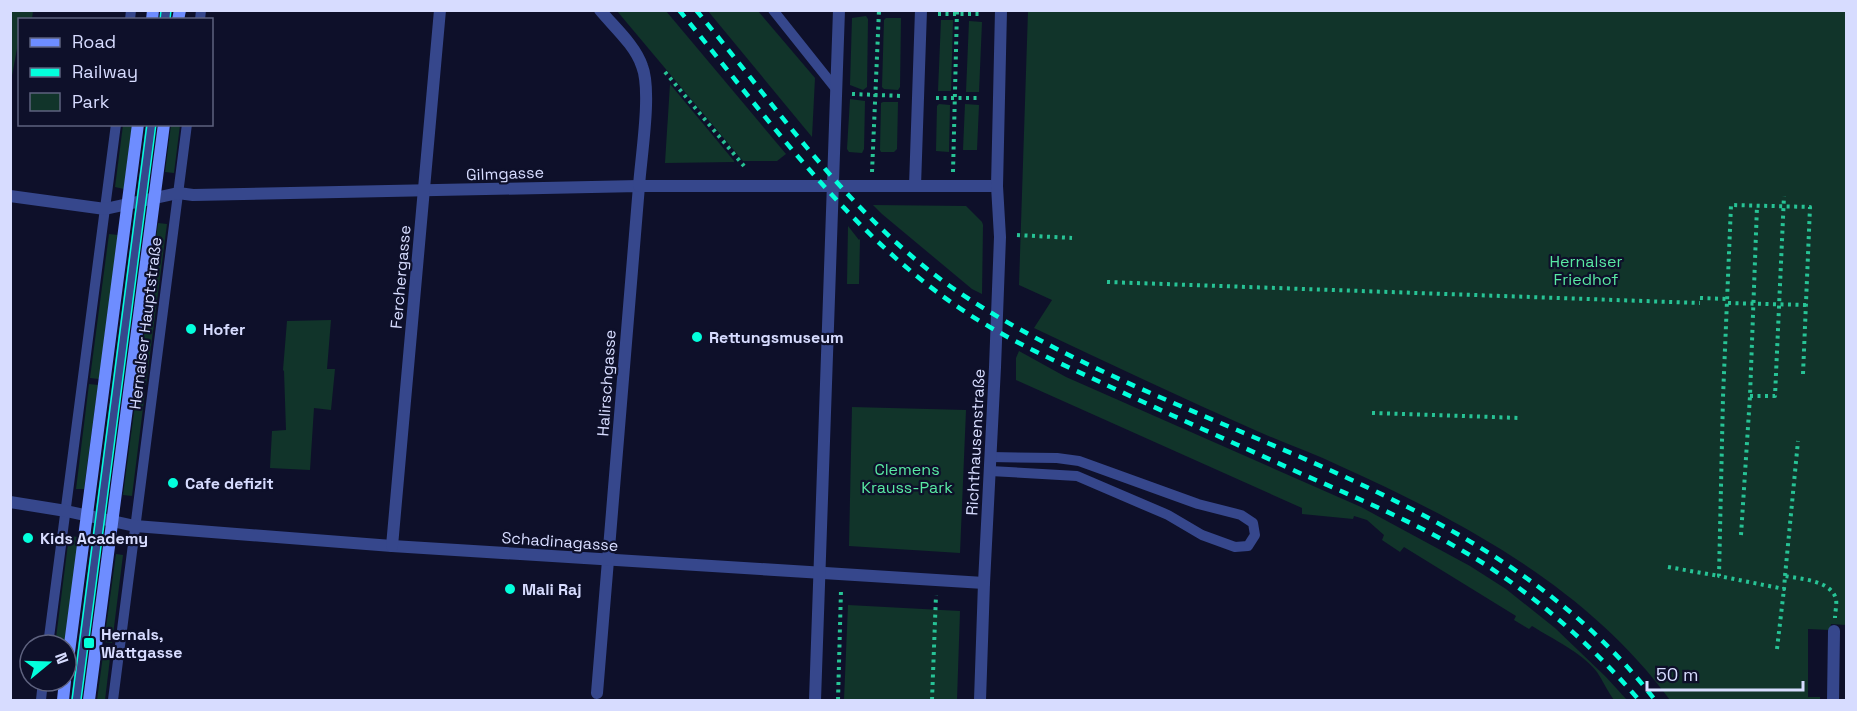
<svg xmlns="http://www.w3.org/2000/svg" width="1857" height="711" viewBox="0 0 1857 711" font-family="'Space Grotesk',sans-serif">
	<rect width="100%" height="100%" fill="#0e102a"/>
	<g fill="#11342a">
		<path d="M10 11H33L32 19 20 20 19 38 11 81Z"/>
		<path d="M617 11H666L786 154 777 161H743Z"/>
		<path d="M708 11H758L815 78 812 137Z"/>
		<path d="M1028 11H1846V625L1831 624 1830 630 1808 629V697H1820V700H1670C1588 588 1464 522 1340 466 1313 453 1284 443 1257 431 1182 398 1108 363 1034 328L1052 300 1019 285Z"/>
		<path d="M866 16 868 19 867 87 863 90 850 85 852 18Z"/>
		<path d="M886 18H901L900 87 898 90 884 89 882 87 884 20Z"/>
		<path d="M941 20H953L951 91H938Z"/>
		<path d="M969 21 982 22 979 92H966Z"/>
		<path d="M670 84 734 161V162L665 163Z"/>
		<path d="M850 99 865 101 864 149 862 153 849 152 847 149Z"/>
		<path d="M883 102H898L897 149 894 152H881L880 150 881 103Z"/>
		<path d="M939 104 950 105 949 152 936 151 937 106Z"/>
		<path d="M965 104 979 105 977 150H963Z"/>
		<path d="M123 125H132L124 189 115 187Z"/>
		<path d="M171 125H180L174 173 165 172Z"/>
		<path d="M873 205 966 206 982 222 983 225 982 294 972 289 882 214Z"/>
		<path d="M158 223 167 224 146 385 138 384Z"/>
		<path d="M848 226 859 240 860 239 859 284H847Z"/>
		<path d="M109 234 118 235 99 379 90 378Z"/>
		<path d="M331 320 327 369H335L331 410 314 408 310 470 270 468 272 431 286 430 284 371 283 370 287 321Z"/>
		<path d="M1019 351 1066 377 1361 507 1470 566 1506 589 1555 628 1606 677 1627 700H1614C1608 692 1603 681 1597 672 1581 652 1554 640 1532 626L1529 629 1514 620 1516 616 1404 547 1400 552 1382 540 1384 535 1367 520 1354 516 1353 519 1302 514V508L1016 380V358Z"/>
		<path d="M89 384 98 385 84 489H76Z"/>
		<path d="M137 390 145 392 132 496 123 495Z"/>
		<path d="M852 407 966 410 960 553 849 546Z"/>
		<path d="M69 536 79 537 65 640 56 638Z"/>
		<path d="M116 554 123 555 112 643 104 642Z"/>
		<path d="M848 605 960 611 957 700H844Z"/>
		<path d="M104 648 111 650 105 700H97Z"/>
	</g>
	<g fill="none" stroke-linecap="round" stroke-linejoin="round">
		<g stroke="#27c395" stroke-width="4" stroke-dasharray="3 4.5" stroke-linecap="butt">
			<path d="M938 14H983"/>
			<path d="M665 72 744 166"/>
			<path d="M852 94 903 96"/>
			<path d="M936 98H980"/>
			<path d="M872 172 879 10"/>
			<path d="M953 172 957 10"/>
			<path d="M1017 235 1072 238"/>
			<path d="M1107 282 1700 303"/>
			<path d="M1700 298 1728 299"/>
			<path d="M1728 303 1806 305"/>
			<path d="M1803 374 1810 207 1731 205 1723 397 1719 576 1784 589 1785 576C1800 579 1831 580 1836 599 1837 605 1835 612 1835 618"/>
			<path d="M1750 396H1775L1784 196"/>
			<path d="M1372 413 1521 418"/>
			<path d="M1741 535 1750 396 1757 206"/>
			<path d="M1668 567 1719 576"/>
			<path d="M1785 576 1798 441"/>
			<path d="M1777 649 1784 589"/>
			<path d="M838 700 841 590"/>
			<path d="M932 700 936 595"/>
		</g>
		<g stroke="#36478c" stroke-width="10">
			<path d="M773 10 836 89"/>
			<path d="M130 20 131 10"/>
			<path d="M165 20 166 10"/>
			<path d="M200 20 201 10"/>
			<path d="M990 471 1077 476 1168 515 1202 535 1235 547 1248 546 1255 535 1253 523 1241 515 1198 504 1079 461 1057 458 990 457"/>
			<path d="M48 645 116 124"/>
			<path d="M41 700 43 681"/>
			<path d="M76 700 151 124"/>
			<path d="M113 700 187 124"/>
		</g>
		<g stroke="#36478c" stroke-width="12">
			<path d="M915 186 921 10"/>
			<path d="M10 196 105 209 178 193 193 195 639 186 597 693"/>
			<path d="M10 502 66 511 135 526 392 546 984 583"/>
			<path d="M392 546 440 10"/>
			<path d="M815 700 839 10"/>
			<path d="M1833 700 1834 631"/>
		</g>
		<g stroke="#36478c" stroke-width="12">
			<path d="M600 10C614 27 635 45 642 66 652 91 641 156 639 186H997"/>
			<path d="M980 700 984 583 995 367 1000 237 997 186 1001 10"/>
		</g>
		<g stroke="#6e8dff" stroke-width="12">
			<path d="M152 20 153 10"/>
			<path d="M178 20 180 10"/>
			<path d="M66 675 138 124"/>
			<path d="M63 700 65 681"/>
			<path d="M89 700 164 124"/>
		</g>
		<g stroke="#03ffdc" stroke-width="1.5">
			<path d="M160 20 161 10"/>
			<path d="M170 20 171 10"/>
			<path d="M72 700 147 124"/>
			<path d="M81 700 156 124"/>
		</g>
		<g stroke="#03ffdc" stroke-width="4.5" stroke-dasharray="9 8" stroke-linecap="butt">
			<path d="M679 10C767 117 852 239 970 315 1011 341 1055 361 1098 381 1166 413 1234 443 1302 474 1364 501 1428 528 1486 565 1544 603 1594 648 1639 700"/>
			<path d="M696 10C780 111 857 227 969 299 1190 441 1487 482 1655 700"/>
		</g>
	</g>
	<g fill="#03ffdc" stroke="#0e102a" stroke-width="2">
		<circle cx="191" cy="329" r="6"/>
		<circle cx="697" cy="337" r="6"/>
		<circle cx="173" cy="483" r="6"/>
		<circle cx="28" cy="538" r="6"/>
		<circle cx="510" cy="589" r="6"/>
		<rect x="83" y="637" width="12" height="12" rx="3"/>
	</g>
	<g text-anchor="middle" stroke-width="4.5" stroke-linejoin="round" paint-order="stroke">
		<g font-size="16" fill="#d7dcff" stroke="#0e102a">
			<text transform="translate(505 173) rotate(-2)" y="6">Gilmgasse</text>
			<text transform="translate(400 277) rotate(-85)" y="6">Ferchergasse</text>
			<text transform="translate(145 323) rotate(-83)" y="6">Hernalser Hauptstraße</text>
			<text transform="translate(606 383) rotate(-86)" y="6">Halirschgasse</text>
			<text transform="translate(975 442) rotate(-87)" y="6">Richthausenstraße</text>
			<text transform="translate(560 541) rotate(4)" y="6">Schadinagasse</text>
		</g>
		<g font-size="16" fill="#59e9a3" stroke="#0e102a">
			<text x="1586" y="267">Hernalser<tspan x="1586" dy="18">Friedhof</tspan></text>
			<text x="907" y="475">Clemens<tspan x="907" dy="18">Krauss-Park</tspan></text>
		</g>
		<g font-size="16" font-weight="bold" fill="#d7dcff" stroke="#0e102a" text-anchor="start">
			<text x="203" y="335">Hofer</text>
			<text x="709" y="343">Rettungsmuseum</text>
			<text x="185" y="489">Cafe defizit</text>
			<text x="40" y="544">Kids Academy</text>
			<text x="522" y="595">Mali Raj</text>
			<text x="101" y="640">Hernals,<tspan x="101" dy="18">Wattgasse</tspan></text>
		</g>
	</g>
	<rect width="1857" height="711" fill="none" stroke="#d7dcff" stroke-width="24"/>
	<rect x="18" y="18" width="195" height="108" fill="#0e102a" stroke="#5e627f" stroke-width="1.5"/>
	<rect x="30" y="38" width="30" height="9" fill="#6e8dff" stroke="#5e627f" stroke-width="1.5"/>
	<text x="72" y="48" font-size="18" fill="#d7dcff">Road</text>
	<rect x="30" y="68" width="30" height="9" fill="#03ffdc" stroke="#5e627f" stroke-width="1.5"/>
	<text x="72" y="78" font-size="18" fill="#d7dcff">Railway</text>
	<rect x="30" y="93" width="30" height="18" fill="#11342a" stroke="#5e627f" stroke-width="1.5"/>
	<text x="72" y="108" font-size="18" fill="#d7dcff">Park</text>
	<g transform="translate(48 663) rotate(71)"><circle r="28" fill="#0e102a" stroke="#5e627f" stroke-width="1.5"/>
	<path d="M0-4.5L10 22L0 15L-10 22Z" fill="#03ffdc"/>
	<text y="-9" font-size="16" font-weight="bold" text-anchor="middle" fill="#d7dcff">N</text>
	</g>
	<path d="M1647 681v9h156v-9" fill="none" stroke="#d7dcff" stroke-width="3"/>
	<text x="1656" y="681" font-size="18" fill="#d7dcff" stroke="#0e102a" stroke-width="4.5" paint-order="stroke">50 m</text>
</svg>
